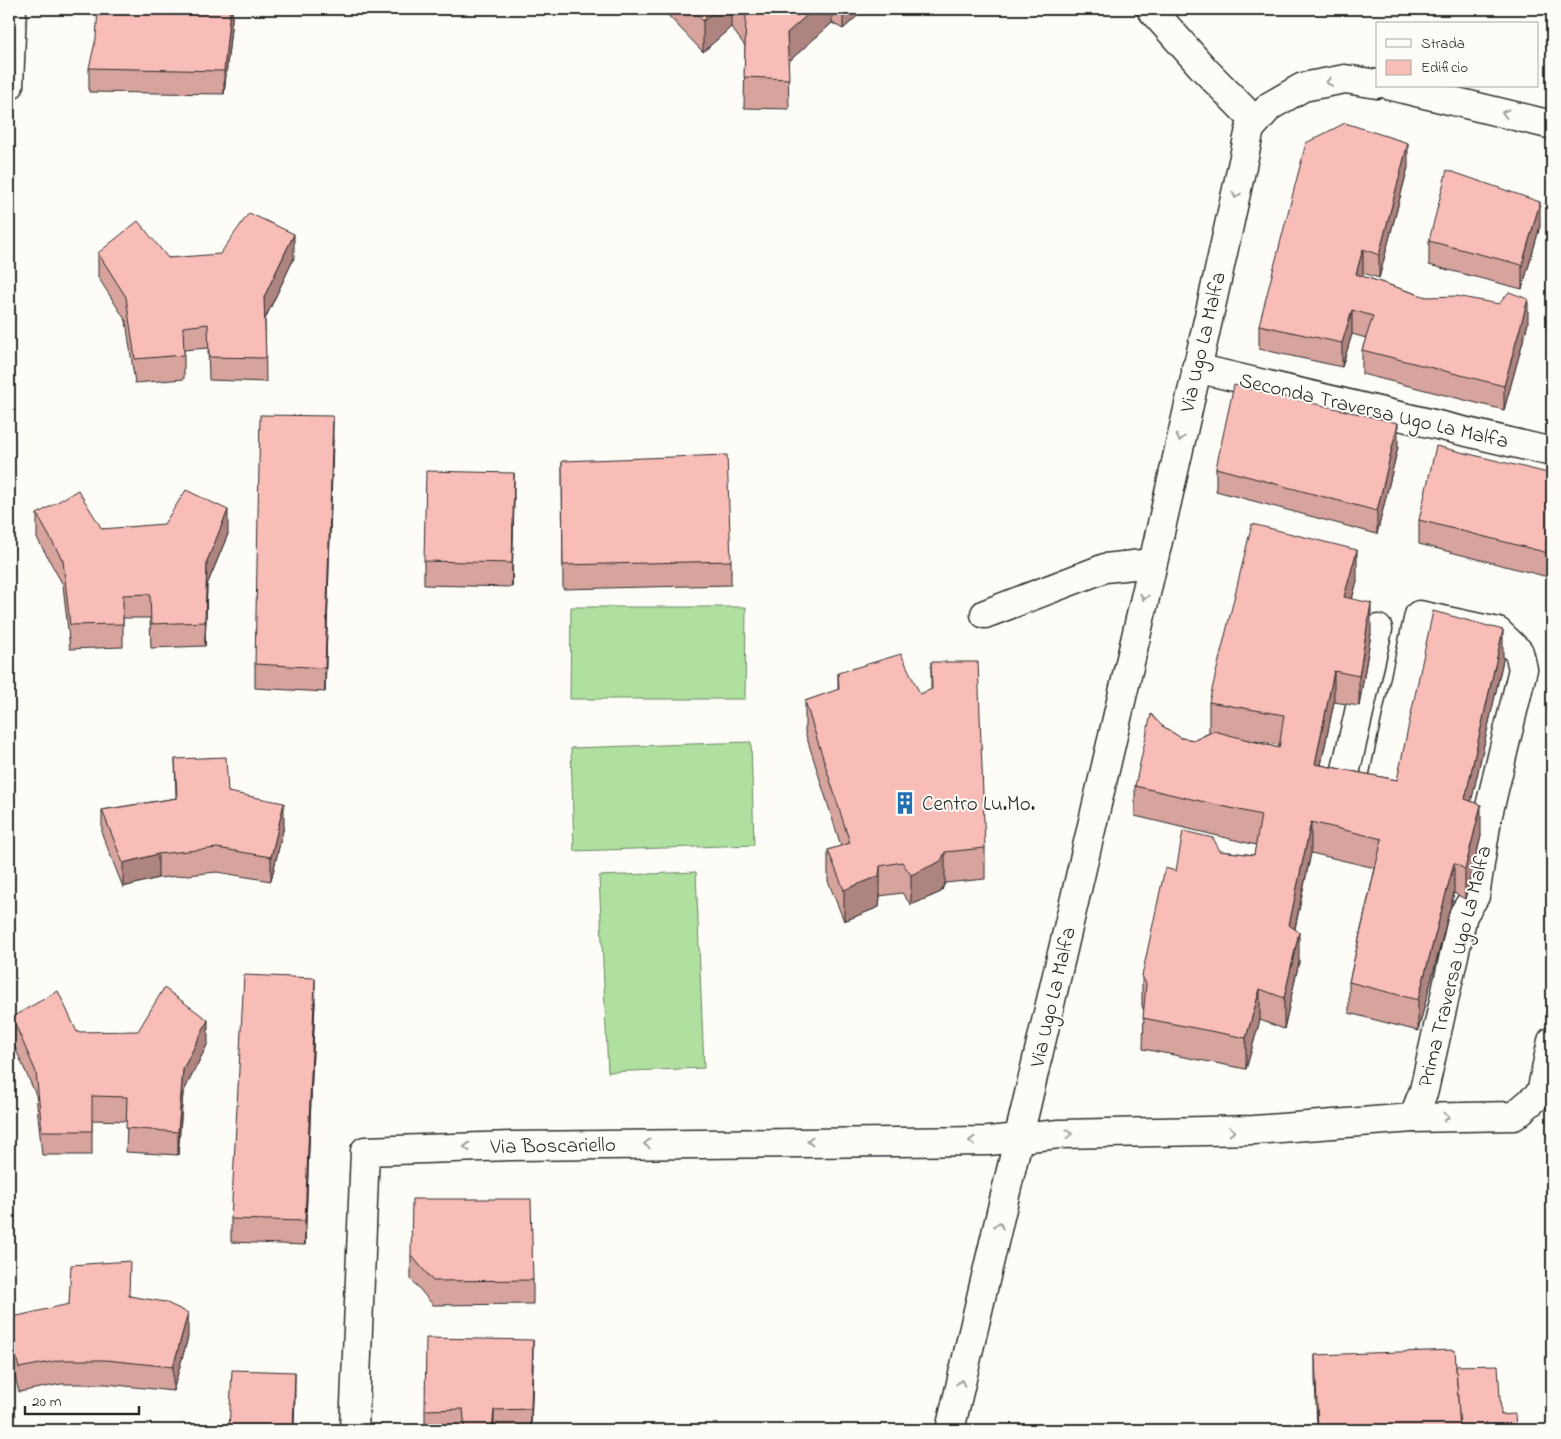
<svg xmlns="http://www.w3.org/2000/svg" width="1561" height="1439" viewBox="0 0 1561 1439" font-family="'Indie Flower',sans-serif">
	<rect width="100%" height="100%" fill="#fdfcf7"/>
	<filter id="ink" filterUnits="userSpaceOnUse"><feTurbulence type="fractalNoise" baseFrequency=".02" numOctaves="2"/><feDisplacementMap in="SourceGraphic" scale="10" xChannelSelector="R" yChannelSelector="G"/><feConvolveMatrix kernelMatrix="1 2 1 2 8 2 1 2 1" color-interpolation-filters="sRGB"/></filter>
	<g filter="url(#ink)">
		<g fill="#afe0a0" stroke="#6d8666">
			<path d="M571 607H746L745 699H570Z"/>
			<path d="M751 742 754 845 574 851 571 748Z"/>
			<path d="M696 872 704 1068 608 1072 599 876Z"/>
		</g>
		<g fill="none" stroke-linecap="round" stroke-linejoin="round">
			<defs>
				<g id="minor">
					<path d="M1151 9 1204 69 1256 122"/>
					<path d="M9 86 12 9"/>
					<path d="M1391 86 1552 125"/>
					<path d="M1196 368 1552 452"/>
					<path d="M985 614 1105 568 1152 563"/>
					<path d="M1378 629 1342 787 1380 796 1419 615 1498 632 1519 652 1523 669 1487 819 1475 896 1463 915 1424 1090 1413 1118"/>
					<path d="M354 1430 365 1151 512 1146 988 1141 1060 1134 1254 1130 1413 1118 1514 1116 1541 1093 1552 1041"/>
					<path d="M950 1430C1051 997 1156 564 1250 129L1270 106 1303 87 1345 79 1377 84"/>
				</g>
			</defs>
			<use href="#minor" stroke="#2b2b2b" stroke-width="31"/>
			<use href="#minor" stroke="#fdfcf7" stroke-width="28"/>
		</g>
		<g fill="#d6a39d" stroke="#2b2b2b" fill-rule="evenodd">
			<path d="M232 9V19L224 94 89 92V68Z"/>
			<path d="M662 9H865L843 29 832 23 788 62 789 109 744 108 745 46 731 27 703 52Z"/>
			<path d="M1408 167 1379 278 1363 273 1362 276 1426 297 1528 323 1504 410 1362 374V350L1366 338 1352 334 1342 367 1259 349V325Z"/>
			<path d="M1540 226 1522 289 1429 265V241Z"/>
			<path d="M98 253 168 258H294L265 319 266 382 209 380 208 348 184 350V379L135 383 126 321 98 277Z"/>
			<path d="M333 440 325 692 255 688V664Z"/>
			<path d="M1398 447 1377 534 1216 491V468Z"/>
			<path d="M562 461 731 561V585L563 589Z"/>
			<path d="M1552 474V578L1419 544V520Z"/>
			<path d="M514 497 512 587 424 585V561Z"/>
			<path d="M37 514 102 529 228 534 207 585 205 646 151 648 150 618H123V647L70 649 63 585 37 538Z"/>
			<path d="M1357 581 1352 599 1371 634 1359 706 1334 702 1321 765 1397 780 1503 660 1471 802 1481 836 1465 899 1454 893 1418 1031 1349 1013V982L1375 868 1311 853 1295 929 1299 962 1284 1029 1260 1020 1246 1069 1143 1049 1144 1011 1142 1006V976L1176 871 1220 851 1254 855 1256 845 1135 816V786L1161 725 1181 738 1195 740 1209 733V702ZM1242 739 1279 745V748Z"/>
			<path d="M931 662 985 848V879L945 883 941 892 911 905 902 893 880 896 879 907 844 921 828 881V850L841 846 805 732V701L838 690V673L920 694 931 690Z"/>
			<path d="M175 759 284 826 271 881 217 872 158 878 123 887 102 834V810L176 798Z"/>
			<path d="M315 1002 305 1245 231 1242V1219Z"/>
			<path d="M12 1017 77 1032 208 1043 183 1093 178 1155 126 1152 127 1121 92 1120V1155H42L36 1095 12 1041Z"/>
			<path d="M411 1255 533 1280V1304L433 1305 411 1279Z"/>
			<path d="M130 1296 188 1337 173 1391 106 1384H61L19 1392 9 1353V1318Z"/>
			<path d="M1315 1355 1456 1366 1516 1430H1317L1315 1378Z"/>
			<path d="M533 1364 531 1430H425V1410Z"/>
		</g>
		<g fill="#ae8480" stroke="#2b2b2b">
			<path d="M230 9H232V19L224 94V71Z"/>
			<path d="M717 9H731V27L703 52V21Z"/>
			<path d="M814 9H832V23L787 63V33Z"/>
			<path d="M843 9H865L843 29Z"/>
			<path d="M1408 143V167L1379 278V255Z"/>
			<path d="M1540 202V226L1522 289V265Z"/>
			<path d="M294 234V258L264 321V297Z"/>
			<path d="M1363 249V273L1356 298V274Z"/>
			<path d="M1528 299V323L1504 410V386Z"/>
			<path d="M1352 310V334L1342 367V343Z"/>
			<path d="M333 416V440L325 692V668Z"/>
			<path d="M1398 423V447L1377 534V511Z"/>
			<path d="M514 473V497L512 587V563Z"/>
			<path d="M228 510V534L207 585 205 646 207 561Z"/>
			<path d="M1357 550V581L1344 628V597Z"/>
			<path d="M1371 603V634L1359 706V676Z"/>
			<path d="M1503 630V660L1465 830V799Z"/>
			<path d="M1334 671V702L1315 794V764Z"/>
			<path d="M284 803V826L271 881V857Z"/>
			<path d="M1481 805V836L1465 899V869Z"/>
			<path d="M1311 822V853L1289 955V925Z"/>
			<path d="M945 852V883L941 892 911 905V875Z"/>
			<path d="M158 854V878L123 887V863Z"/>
			<path d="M1454 863V893L1418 1031V1000Z"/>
			<path d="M880 866V896L879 907 844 921V890Z"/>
			<path d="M1299 932V962L1284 1029V998Z"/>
			<path d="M315 978V1002L305 1245V1221Z"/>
			<path d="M1260 989V1020L1246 1069V1038Z"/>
			<path d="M208 1020V1043L183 1093 178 1155V1132L183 1069Z"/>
			<path d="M188 1313V1337L173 1391V1367Z"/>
			<path d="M533 1340V1364L531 1430V1409Z"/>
			<path d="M295 1372V1396L294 1430H293Z"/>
			<path d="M494 1410V1430H492Z"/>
		</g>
		<g fill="#f9bdb7" stroke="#2b2b2b">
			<path d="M98 9H230L224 71 89 68 96 38Z"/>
			<path d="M691 9H717L703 21Z"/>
			<path d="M740 9H814L787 33 789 79 744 77 746 16Z"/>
			<path d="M1345 123 1408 143 1379 255 1363 249 1356 274 1426 297 1456 296 1499 304 1509 292 1528 299 1504 386 1362 350 1373 316 1352 310 1342 343 1259 325 1306 143Z"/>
			<path d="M1447 170 1540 202 1522 265 1429 241Z"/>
			<path d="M249 213 294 234 264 297 266 358 209 357 208 324 183 327 184 355 135 359 126 297 98 253 138 221 168 258 220 254Z"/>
			<path d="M1234 385 1398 423 1377 511 1216 468Z"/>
			<path d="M260 415 333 416 325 668 255 664Z"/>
			<path d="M1436 446 1552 474V554L1419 520Z"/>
			<path d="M727 455 731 561 563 565 562 461Z"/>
			<path d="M426 471 514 473 512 563 424 561Z"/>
			<path d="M78 490 102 529 164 524 186 490 228 510 207 561 205 622 151 624 150 594 123 595V624L70 625 63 561 37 514Z"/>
			<path d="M1252 524 1357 550 1344 597 1371 603 1359 676 1334 671 1315 764 1397 780 1433 611 1503 630 1465 799 1481 805 1465 869 1454 863 1418 1000 1349 982 1382 839 1311 822 1289 925 1299 932 1284 998 1260 989 1246 1038 1143 1018 1146 984 1142 976 1165 868 1176 871 1183 831 1213 838 1220 851 1254 855 1261 815 1135 786 1151 714 1161 725 1181 738 1195 740 1214 731 1279 748 1284 715 1209 702Z"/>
			<path d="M901 654 920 694 932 689 931 662H978L985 848 945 852 941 861 911 875 902 862 880 866 879 876 844 890 828 850 850 843 805 701 839 689 838 673Z"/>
			<path d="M226 757 228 792 284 803 271 857 217 848 158 854 123 863 102 810 177 798 175 759Z"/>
			<path d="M244 975 315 978 305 1221 231 1219Z"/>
			<path d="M164 988 208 1020 183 1069 178 1132 126 1128 127 1097 92 1096V1131H42L36 1072 12 1017 58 991 77 1032 138 1031Z"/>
			<path d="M412 1199H531L533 1280 433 1281 411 1255Z"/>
			<path d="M130 1261 129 1296 165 1302 188 1313 173 1367 106 1360H61L19 1368 9 1329V1318L69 1304 71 1265Z"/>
			<path d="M426 1338 533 1340 531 1409 494 1410 492 1430H465L463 1409 425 1410Z"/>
			<path d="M1455 1350 1460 1430H1318L1315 1355Z"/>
			<path d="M1498 1365 1501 1415 1515 1414 1516 1430H1460L1456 1366Z"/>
			<path d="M232 1370 295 1372 293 1430H229Z"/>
			<path d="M1140 1426 1141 1430H1079V1427Z"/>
			<path d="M1052 1429V1430H1022Z"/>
		</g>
		<defs><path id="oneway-chevron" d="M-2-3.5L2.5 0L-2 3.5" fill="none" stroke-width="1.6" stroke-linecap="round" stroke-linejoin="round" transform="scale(1.25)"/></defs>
		<g stroke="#9e9e9b">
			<use href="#oneway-chevron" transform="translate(1329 82) rotate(169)"/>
			<use href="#oneway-chevron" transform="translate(1505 113) rotate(-166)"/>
			<use href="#oneway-chevron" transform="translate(1236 195) rotate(102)"/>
			<use href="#oneway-chevron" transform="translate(1180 438) rotate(103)"/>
			<use href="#oneway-chevron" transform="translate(1144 597) rotate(103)"/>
			<use href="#oneway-chevron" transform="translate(1446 1117) rotate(-1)"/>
			<use href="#oneway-chevron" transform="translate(1232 1131) rotate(-1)"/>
			<use href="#oneway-chevron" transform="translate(1069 1134) rotate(-1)"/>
			<use href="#oneway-chevron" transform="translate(810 1141) rotate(179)"/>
			<use href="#oneway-chevron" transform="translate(972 1141) rotate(-180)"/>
			<use href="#oneway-chevron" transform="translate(647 1144) rotate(179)"/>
			<use href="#oneway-chevron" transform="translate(467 1147) rotate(178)"/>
			<use href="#oneway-chevron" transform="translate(999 1225) rotate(-76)"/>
			<use href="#oneway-chevron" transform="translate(961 1383) rotate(-77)"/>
		</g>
	</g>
	<defs>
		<symbol id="building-bare" viewBox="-9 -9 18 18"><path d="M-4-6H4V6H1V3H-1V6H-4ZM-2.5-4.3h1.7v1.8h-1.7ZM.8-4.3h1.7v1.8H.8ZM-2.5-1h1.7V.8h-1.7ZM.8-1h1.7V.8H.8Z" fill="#1f6fb2" stroke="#fdfcf7" stroke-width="2.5" paint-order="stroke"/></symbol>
	</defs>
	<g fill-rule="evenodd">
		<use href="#building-bare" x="889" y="787" width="32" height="32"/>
	</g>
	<g text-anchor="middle" stroke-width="4" stroke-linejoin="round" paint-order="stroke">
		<g font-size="21" fill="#2b2b2b" stroke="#fdfcf7">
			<text transform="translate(1202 342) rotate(-77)" y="7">Via Ugo La Malfa</text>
			<text transform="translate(1374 410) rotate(13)" y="7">Seconda Traversa Ugo La Malfa</text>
			<text transform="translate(1454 966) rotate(-76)" y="7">Prima Traversa Ugo La Malfa</text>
			<text transform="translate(1052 997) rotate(-77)" y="7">Via Ugo La Malfa</text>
			<text transform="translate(553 1145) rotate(-1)" y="7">Via Boscariello</text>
		</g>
		<g font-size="21" fill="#2b2b2b" stroke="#fdfcf7" text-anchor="start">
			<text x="922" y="810">Centro Lu.Mo.</text>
		</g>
	</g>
	<rect width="1561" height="1439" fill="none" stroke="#fdfcf7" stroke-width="30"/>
	<rect x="15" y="15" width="1531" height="1409" fill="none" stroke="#2b2b2b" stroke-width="2" filter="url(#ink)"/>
	<rect x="1376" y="22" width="162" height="65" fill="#fdfcf7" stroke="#a9a8a5"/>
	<rect x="1386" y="39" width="25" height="8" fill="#fdfcf7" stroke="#a9a8a5"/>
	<text x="1421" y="48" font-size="15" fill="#2b2b2b">Strada</text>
	<rect x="1386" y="60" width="25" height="15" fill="#f9bdb7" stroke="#a9a8a5"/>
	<text x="1421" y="72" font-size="15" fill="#2b2b2b">Edificio</text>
	<path d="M25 1406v8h114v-8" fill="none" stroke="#2b2b2b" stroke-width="2.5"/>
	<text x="32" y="1406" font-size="15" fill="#2b2b2b" stroke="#fdfcf7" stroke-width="4" paint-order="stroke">20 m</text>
</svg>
